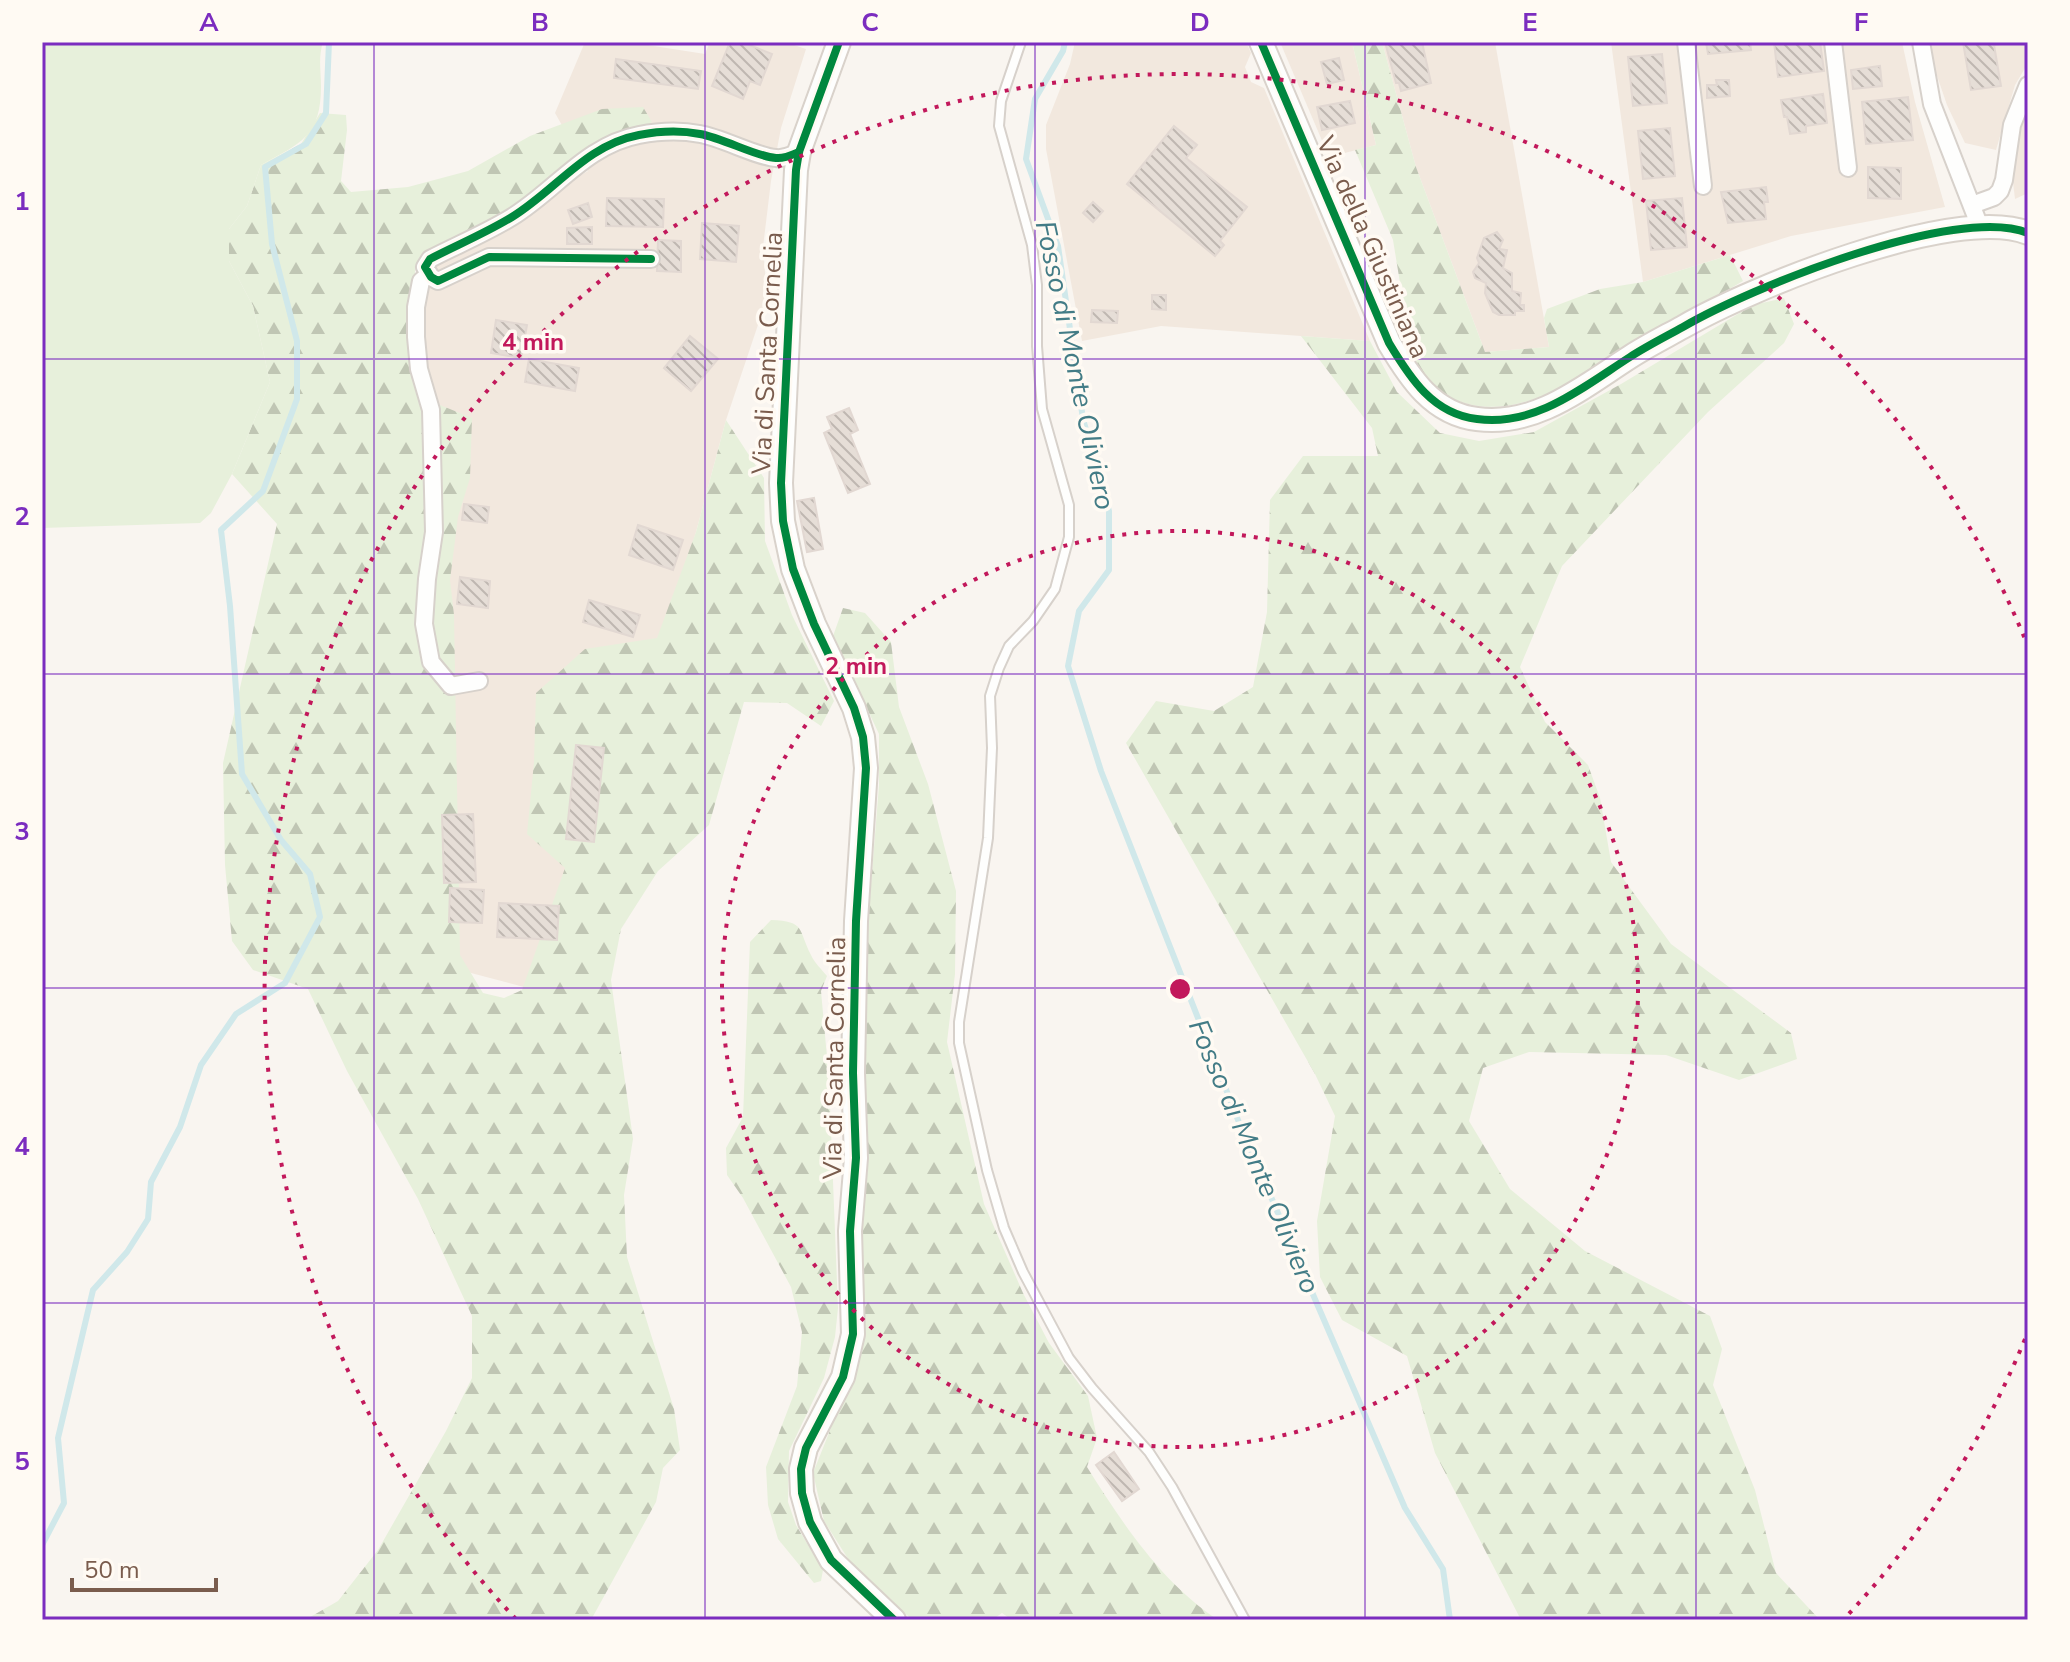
<svg xmlns="http://www.w3.org/2000/svg" width="2070" height="1662" viewBox="0 0 2070 1662" font-family="'Nunito Sans',sans-serif">
	<defs>
		<pattern id="forest-firs" width="22" height="20" patternUnits="userSpaceOnUse" patternTransform="scale(2)"><rect width="22" height="20" fill="#e7f0db"/><path d="M5 1l3.5 6h-7zM16 11l3.5 6h-7z" fill="#c0c6b4"/></pattern>
		<pattern id="building-back-hatch" width="6" height="6" patternUnits="userSpaceOnUse" patternTransform="scale(2)"><rect width="6" height="6" fill="#e6ded7"/><path d="M-1 5l2 2M0 0l6 6M5-1l2 2" fill="none" stroke="#bfb7b1"/></pattern>
	</defs>
	<rect width="100%" height="100%" fill="#f9f5f0"/>
	<g fill="#f2e8de">
		<path d="M585 42H628L705 54 710 42H785L806 49 781 128 771 181 763 247 767 298 726 420 696 532 554 995 433 963 415 291 430 259 588 171 555 113Z"/>
		<path d="M1075 42H1246L1251 53 1245 67 1251 82 1264 88 1370 341 1161 326 1082 341 1046 149V125L1070 64Z"/>
		<path d="M1280 42H1352L1376 145 1329 157Z"/>
		<path d="M1382 42H1495L1549 347 1485 352 1416 167Z"/>
		<path d="M1611 42H1902L1915 102 1945 207 1791 236 1643 282Z"/>
		<path d="M1930 42H2028V63L2015 85 1996 150 1965 143 1947 105 1934 67Z"/>
		<path d="M2028 105V193L2015 199 2013 182 2016 147Z"/>
	</g>
	<g fill="url(#forest-firs)">
		<path d="M1352 42H1382L1416 167 1485 352 1549 347 1544 318 1547 309 1600 289 1643 282 1730 255 1743 281C1710 301 1675 319 1642 339 1586 371 1519 429 1451 398 1425 385 1406 345 1393 320L1402 295 1393 240 1355 150 1376 145Z"/>
		<path d="M643 107 652 122 526 201 430 251 415 268V366L440 405 472 418 470 478 458 517 450 580 454 615 460 955 483 993 504 998 522 990 565 868 527 834 534 762 536 693 585 649 657 638 696 532 726 420 764 478 765 541 792 615 834 701 821 726 787 703 744 702 709 825 658 871 621 929 611 980 633 1139 624 1195 627 1257 674 1409 680 1450 663 1468 656 1502 591 1620H305L338 1601 378 1550 446 1431 472 1378V1316L418 1199 347 1071 308 989 253 970 232 941 225 865 223 763 277 524 232 474 270 382 253 306 229 261V229L247 206 261 165 301 144 320 113 346 115 347 130 341 181 351 192 408 187 468 171 530 136 602 109Z"/>
		<path d="M1784 298 1794 324 1784 343 1708 412 1562 566 1520 667 1545 722 1588 765 1600 798 1611 862 1671 944 1791 1033 1797 1059 1739 1080 1666 1055 1529 1052 1483 1068 1469 1121 1510 1189 1585 1251 1710 1316 1722 1349 1713 1385 1755 1490 1776 1573 1820 1620H1521L1435 1453 1407 1356 1342 1320 1320 1277 1317 1221 1335 1116 1315 1074 1126 743 1156 701 1214 711 1253 687 1267 612 1270 500 1303 456H1378L1372 428 1301 336 1370 341 1397 392 1440 433 1479 441 1534 432 1621 384 1753 305Z"/>
		<path d="M843 608 865 613 891 642 899 707 928 784 956 891 955 974 947 1042 984 1204 1023 1293 1049 1343 1088 1396 1097 1438 1087 1467C1122 1523 1162 1583 1218 1620H1012L1002 1613 992 1620H913L859 1576 824 1521 813 1473 862 1350 864 1308 861 1230 867 935 879 785V734L833 636Z"/>
		<path d="M771 920C806 921 798 930 811 955 814 962 822 970 827 976L821 991 829 1079 838 1308 835 1337 824 1378 789 1451 788 1502 796 1525 823 1570 821 1581 814 1583 778 1539 768 1505 766 1467 797 1386 802 1332 791 1287 743 1198 727 1175 726 1148 743 1117 750 942Z"/>
	</g>
	<path fill="#e7f0db" d="M42 42H323C318 58 321 70 321 86 321 136 301 143 261 165L247 206 229 229V261L253 306 270 382 232 474 211 513 200 523 42 528Z"/>
	<g fill="none" stroke-linecap="round" stroke-linejoin="round">
		<g stroke="#d0e8ea" stroke-width="6">
			<path d="M1065 42 1063 51 1035 99 1026 159 1058 246 1083 419 1109 511V570L1079 611 1068 666 1101 771 1240 1125 1405 1508 1443 1569 1450 1620"/>
			<path d="M42 1545 64 1503 58 1438 93 1290 127 1252 148 1219 151 1182 180 1127 201 1065 236 1014 285 983 320 917 310 874 281 840 242 774 230 606 221 530 263 491 297 399V341L272 244 265 167 306 144 326 113 329 42"/>
		</g>
	</g>
	<g fill="url(#building-back-hatch)" stroke="#e2d8d2" stroke-width="2">
		<path d="M730 42H742L772 54 760 85 750 81 743 99 712 86Z"/>
		<path d="M1385 42H1422L1431 83 1401 91 1399 83H1396Z"/>
		<path d="M1706 42H1750L1751 50 1708 54Z"/>
		<path d="M1774 42H1820L1824 71 1778 77Z"/>
		<path d="M1963 42H2012L1994 45 2001 86 1971 90Z"/>
		<path d="M1662 54 1667 103 1633 106 1628 57Z"/>
		<path d="M1339 58 1344 80 1327 84 1321 62Z"/>
		<path d="M616 59 701 71 698 89 614 78Z"/>
		<path d="M1880 66 1882 86 1853 89 1851 70Z"/>
		<path d="M1716 80H1729L1730 96 1707 98V85H1717Z"/>
		<path d="M1823 94 1827 123 1806 126V132L1790 134 1787 117H1784L1781 100Z"/>
		<path d="M1908 97 1913 140 1866 144 1862 102Z"/>
		<path d="M1350 101 1355 123 1322 130 1317 107Z"/>
		<path d="M1174 126 1197 145 1186 158 1247 207 1220 241 1224 245 1215 256 1127 184Z"/>
		<path d="M1670 128 1675 176 1643 179 1638 131Z"/>
		<path d="M1868 167 1901 168V199L1868 198Z"/>
		<path d="M1766 187 1768 202H1764L1766 219 1728 223 1721 192Z"/>
		<path d="M607 198 664 199 663 227 606 226Z"/>
		<path d="M1682 198 1687 247 1651 250 1646 201Z"/>
		<path d="M1093 202 1103 211 1093 222 1083 213Z"/>
		<path d="M588 203 592 217 573 224 568 210Z"/>
		<path d="M702 223 739 226 736 262 700 259Z"/>
		<path d="M592 227V244H567V228Z"/>
		<path d="M1497 232 1503 240 1499 249 1507 250 1503 268 1512 273V291L1521 293 1520 305H1524V311H1515V315H1499L1493 312 1485 293 1486 283 1475 278 1473 272 1479 263 1477 258 1484 238Z"/>
		<path d="M658 240 681 241V272L657 271Z"/>
		<path d="M1152 295H1166V310L1152 309Z"/>
		<path d="M1092 310 1118 311 1117 323 1091 322Z"/>
		<path d="M496 320 527 325 521 358 491 353Z"/>
		<path d="M690 336 718 359 691 391 664 368Z"/>
		<path d="M529 359 579 368 575 391 525 382Z"/>
		<path d="M849 408 858 430 850 434 870 484 848 493 824 433 832 429 827 417Z"/>
		<path d="M814 498 823 549 807 552 797 501Z"/>
		<path d="M464 504 489 507 487 523 462 520Z"/>
		<path d="M638 525 683 540 673 570 629 555Z"/>
		<path d="M460 577 490 581 488 608 457 604Z"/>
		<path d="M589 600 640 615 633 637 583 622Z"/>
		<path d="M576 745 604 748 594 842 566 839Z"/>
		<path d="M473 814 476 882 444 883 442 815Z"/>
		<path d="M450 888 484 890 482 923 449 922Z"/>
		<path d="M499 903 559 906 557 940 497 937Z"/>
		<path d="M1114 1452 1139 1489 1122 1501 1096 1465Z"/>
	</g>
	<g fill="none" stroke-linecap="round" stroke-linejoin="round">
		<defs>
			<path id="lane" d="M1021 42 1001 101 999 126 1032 245 1037 285V346L1042 409 1069 505V537L1055 589 1033 621 1009 646 999 668 990 696 992 748 988 838 959 1022V1043L987 1170 1004 1228 1023 1272 1069 1358 1092 1388 1149 1452 1172 1487 1245 1620"/>
			<g id="street">
				<path d="M1686 42 1703 186"/>
				<path d="M1833 42 1848 168"/>
				<path d="M1921 42 1932 104 1980 227"/>
				<path d="M1972 205 1994 197 2000 191 2004 180 2012 125 2028 85"/>
				<path d="M651 259 489 257 438 281 431 277 425 267 430 259C457 245 486 233 512 217 556 190 586 145 639 135 660 131 679 130 700 134 723 138 757 157 776 158 784 159 792 155 799 152"/>
				<path d="M428 275 421 281 416 307V337L419 369 431 410 434 532 427 579 424 624 431 662 451 686 479 681"/>
			</g>
			<g id="secondary">
				<path d="M839 42 799 152 796 170 781 483 783 521 793 569 814 624 854 708 863 737 866 768 856 921 853 1073 856 1158 850 1231 853 1334 843 1377 806 1448 801 1469 802 1493 810 1522 831 1560 894 1620"/>
				<path d="M1261 42 1389 343C1410 378 1433 414 1477 419 1536 427 1583 387 1630 357 1647 346 1665 337 1683 327 1750 288 1956 204 2028 233"/>
			</g>
		</defs>
		<use href="#lane" stroke="#d7d1cb" stroke-width="12"/>
		<use href="#street" stroke="#d7d1cb" stroke-width="20"/>
		<use href="#secondary" stroke="#d9d2cb" stroke-width="26"/>
		<use href="#lane" stroke="#fefefd" stroke-width="8"/>
		<use href="#street" stroke="#fefefd" stroke-width="16"/>
		<use href="#secondary" stroke="#fefefd" stroke-width="22"/>
		<defs>
			<g id="cycleway">
				<path d="M839 42 799 152 796 170 781 483 783 521 793 569 814 624 854 708 863 737 866 768 856 921 853 1073 856 1158 850 1231 853 1334 843 1377 806 1448 801 1469 802 1493 810 1522 831 1560 894 1620"/>
				<path d="M1261 42 1389 343C1410 378 1433 414 1477 419 1536 427 1583 387 1630 357 1647 346 1665 337 1683 327 1750 288 1956 204 2028 233"/>
				<path d="M651 259 489 257 438 281 431 277 425 267 430 259C457 245 486 233 512 217 556 190 586 145 639 135 660 131 679 130 700 134 723 138 757 157 776 158 784 159 792 155 799 152"/>
			</g>
		</defs>
		<use href="#cycleway" stroke="#fffaf3" stroke-width="13"/>
		<use href="#cycleway" stroke="#00873e" stroke-width="8"/>
	</g>
	<path fill="none" stroke="#7b2cbf" stroke-width="2" stroke-opacity="0.55" d="M374 42V1620M705 42V1620M1035 42V1620M1365 42V1620M1696 42V1620M42 359H2028M42 674H2028M42 988H2028M42 1303H2028"/>
	<g fill="none" stroke="#c2185b" stroke-width="4" stroke-dasharray="4 8">
		<circle cx="1180" cy="989" r="458"/>
		<path d="M2025 1339A915 915 0 0 1 1844 1619M516 1619A915 915 0 1 1 2025 639"/>
	</g>
	<g text-anchor="middle" stroke-width="7" stroke-linejoin="round" paint-order="stroke">
		<g font-size="26" fill="#7a5c4d" stroke="#fffaf3">
			<text transform="translate(1373 247) rotate(66)" y="9">Via della Giustiniana</text>
			<text transform="translate(767 353) rotate(-87)" y="9">Via di Santa Cornelia</text>
			<text transform="translate(834 1058) rotate(-89)" y="9">Via di Santa Cornelia</text>
		</g>
		<g font-size="28" font-style="italic" fill="#437c86" stroke="#fffaf3">
			<text transform="translate(1076 365) rotate(78)" y="10">Fosso di Monte Oliviero</text>
			<text transform="translate(1255 1156) rotate(67)" y="10">Fosso di Monte Oliviero</text>
		</g>
	</g>
	<circle cx="1180" cy="989" r="12" fill="#c2185b" stroke="#fffaf3" stroke-width="4"/>
	<g font-size="24" text-anchor="middle" font-weight="bold" fill="#c2185b" stroke="#fffaf3" stroke-width="7" stroke-linejoin="round" paint-order="stroke">
		<text x="533" y="350">4 min</text>
		<text x="856" y="674">2 min</text>
	</g>
	<rect width="2070" height="1662" fill="none" stroke="#fffaf3" stroke-width="88"/>
	<path d="M72 1578v12h144v-12" fill="none" stroke="#7a5c4d" stroke-width="4"/>
	<text x="84" y="1578" font-size="24" fill="#7a5c4d" stroke="#fffaf3" stroke-width="6" paint-order="stroke">50 m</text>
	<rect x="44" y="44" width="1982" height="1574" fill="none" stroke="#7b2cbf" stroke-width="3"/>
	<g font-size="26" text-anchor="middle" font-weight="bold" fill="#7b2cbf">
		<text x="209" y="31">A</text>
		<text x="540" y="31">B</text>
		<text x="870" y="31">C</text>
		<text x="1200" y="31">D</text>
		<text x="1530" y="31">E</text>
		<text x="1861" y="31">F</text>
		<text x="22" y="210">1</text>
		<text x="22" y="525">2</text>
		<text x="22" y="840">3</text>
		<text x="22" y="1155">4</text>
		<text x="22" y="1470">5</text>
	</g>
</svg>
